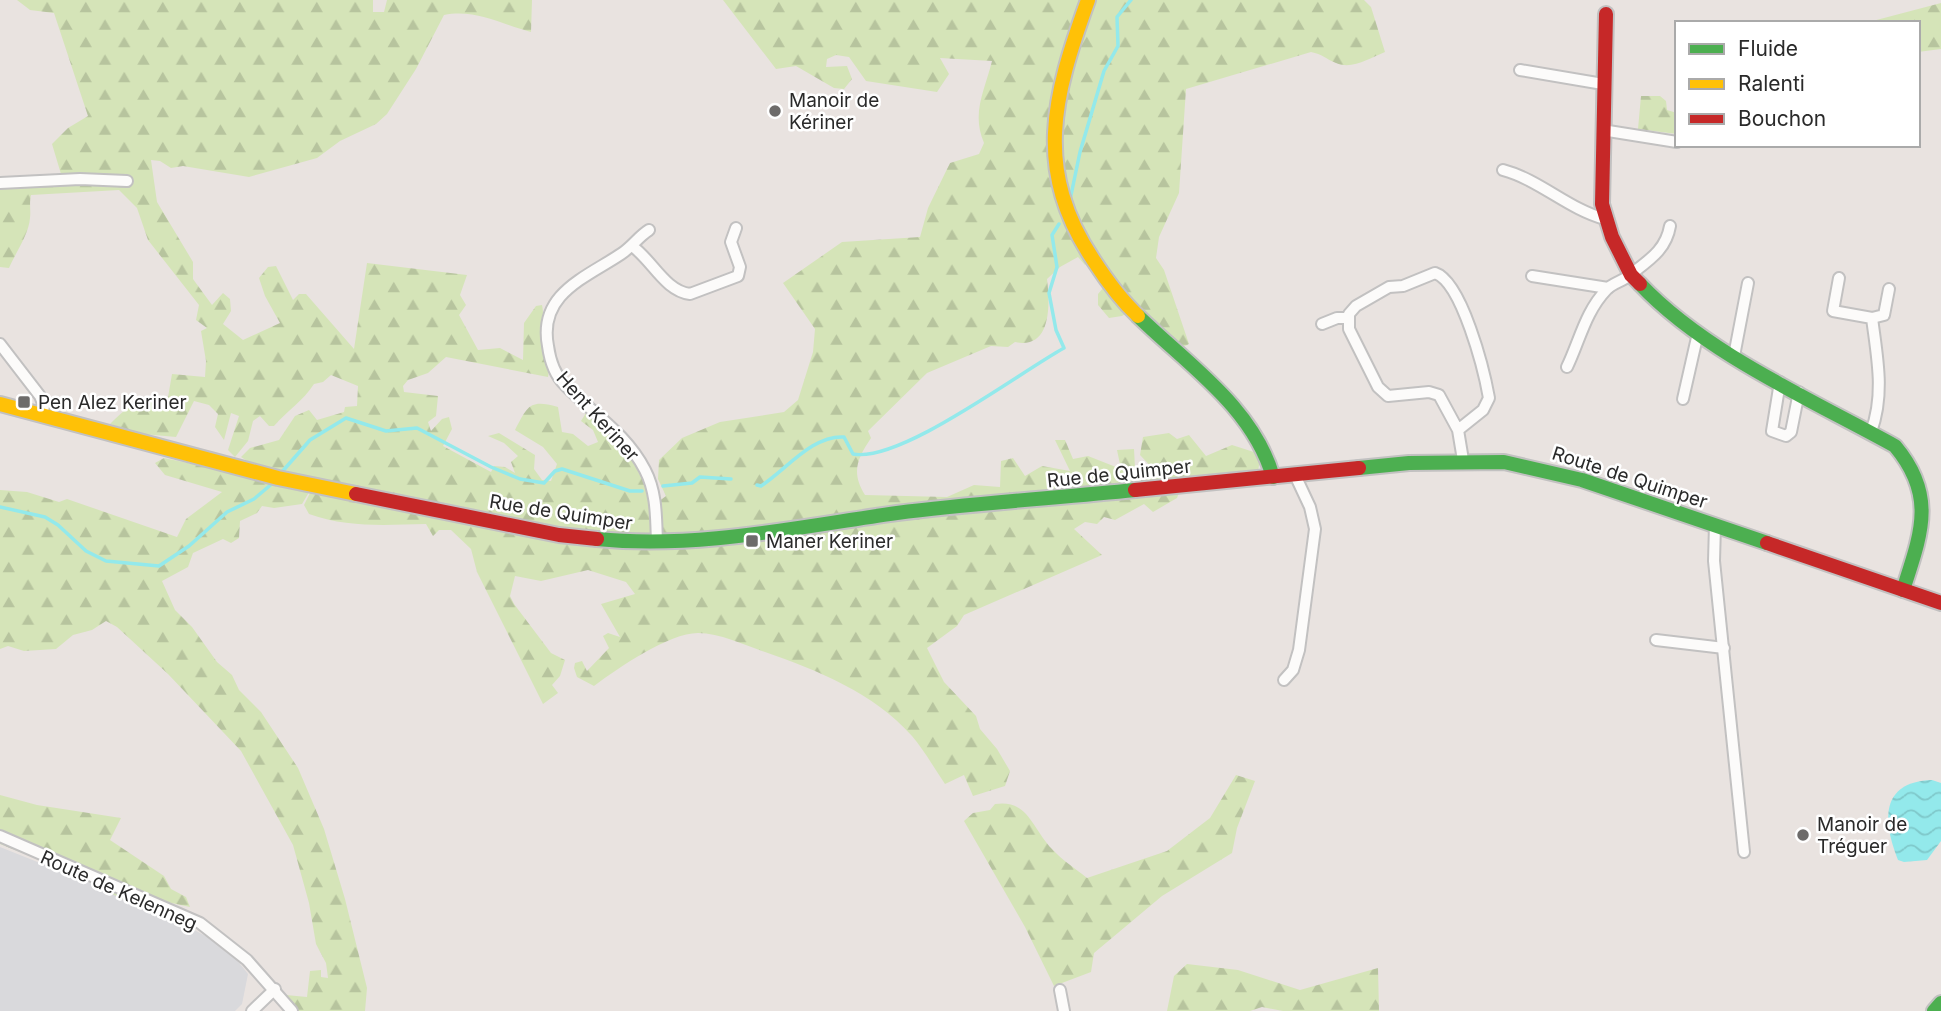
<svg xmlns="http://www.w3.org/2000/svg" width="1941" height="1011" viewBox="0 0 1941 1011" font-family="Inter,sans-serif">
	<defs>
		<pattern id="forest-firs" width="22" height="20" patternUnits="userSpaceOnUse" patternTransform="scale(1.75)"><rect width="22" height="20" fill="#d5e4b8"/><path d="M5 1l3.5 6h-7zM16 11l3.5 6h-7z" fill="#b7c49e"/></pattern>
		<pattern id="water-waves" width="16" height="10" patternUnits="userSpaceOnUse" patternTransform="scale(1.75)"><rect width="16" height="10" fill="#93e9eb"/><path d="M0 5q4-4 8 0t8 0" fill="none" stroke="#7fc8ca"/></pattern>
	</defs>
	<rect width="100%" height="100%" fill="#e9e3e0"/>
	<path fill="#d9d9dc" d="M0 847 155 909 211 939 237 960 248 974 242 1004 235 1011H0Z"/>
	<g fill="url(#forest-firs)">
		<path d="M17 0H373V12H384L387 0H532L531 32C500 24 476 9 444 15L416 69 387 114 376 124 340 141 317 158 249 177 183 166 171 168 160 161 151 160 157 202 193 262V279L212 305 223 293 230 299 231 311 223 324 243 340 280 323 265 296 259 278 268 267 276 266 293 300 299 294H306L354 349 367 263 467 275 460 295 466 305 459 315 478 350 500 348 523 360 524 323 536 306 542 305C545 319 541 331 542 344 543 355 551 366 548 377L446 357 428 373 408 380 403 386 404 392 438 396 436 416 428 422 431 431 442 419 449 417 452 429 443 446 491 472 494 466 505 467 515 473 511 462 518 456 504 443 488 436 499 433 535 455 534 469 542 480 551 481 557 464 543 447 515 430C528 406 529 399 558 407L562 432 573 434 588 446 598 442 593 430 581 421 586 413C624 428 634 473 658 502L666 496 658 479 659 460 682 438 720 422 784 412 798 400 813 352 815 329 783 283 842 242 920 237 928 208 950 163 979 154 984 143C971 113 985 90 992 61L940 58 949 74 937 92 866 81 849 57 836 55 827 59 826 67 847 66 852 79 844 89 834 88 796 66 776 69 723 0H1364L1371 7 1385 52C1370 58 1352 70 1336 63 1326 59 1322 54 1311 52L1186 89 1179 193 1159 237 1156 258 1164 270 1189 344 1183 347 1135 308 1122 316 1109 318 1098 305V294L1103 288 1113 292 1093 259 1085 265 1078 257 1060 267 1047 279C1050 303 1052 350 1015 342L1008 347 991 346 927 373 868 431 871 438C857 459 851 473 865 495L947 497 974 485 1000 487 1001 461 1013 458 1025 476 1042 466 1070 471 1055 440H1065L1073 459 1088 456 1121 469 1117 450 1134 449 1135 468 1158 474 1140 455 1143 437 1169 433 1177 439 1189 435 1206 456 1232 445 1257 453 1260 460 1258 471 1170 480 1180 490 1177 498 1153 512 1144 504 1115 520 1104 517 1097 524 1085 522 1074 529 1102 555 964 615 957 626 927 648 944 682 976 716 980 729 997 749 1010 771 1005 786 973 796 964 775 945 784C934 768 924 750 912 736 874 693 817 670 765 652 744 645 720 633 698 633 669 633 618 668 594 686L577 677 574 668 575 663 582 661 587 671 609 648 603 636 608 633 620 637 601 604 635 594 626 582 588 570 541 581 515 576 510 596 514 604 551 653 565 660 560 676 552 685 558 693 543 704 477 572 471 549 451 530H439L433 536 426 524C385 525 348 528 309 514L304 505 318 477C294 478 261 471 241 457L250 448 279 440 295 416 309 410 317 420 344 412 345 407 357 406 358 386 331 375 323 382 314 384C303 401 287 411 274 426H269L260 416 253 421 248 441 235 457 228 450 239 416 231 413 224 440 215 427 218 414 209 405 194 401 176 437 143 434 110 424C132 402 136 400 167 403L172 374 205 377 206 361 201 331 207 328 196 320 199 305 148 240 137 208 119 190 31 195C29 204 31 210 30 218 29 234 15 254 9 268L0 267V187L51 184 61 174 52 144 68 128 88 116 54 13 30 10Z"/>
		<path d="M1941 3V49L1918 52V23H1865Z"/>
		<path d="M1641 96H1660L1666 101 1667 110 1677 113V134L1638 129Z"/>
		<path d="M164 458 311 489 302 504 274 508 262 506 257 513 240 521 239 538 231 543 223 539 193 553 188 567 162 581 175 610 192 627 217 662 232 675 239 690 261 712 298 768 324 829 345 899 367 988 365 1011H297L286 995 307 997 310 971 321 970V977L328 978 326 963 316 944 309 903 293 845 241 751 168 674 117 627 106 621 92 630 73 635 56 649 24 651 8 646 0 649V490L27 492 59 502 67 499 177 537 186 519 222 492 165 475 155 463Z"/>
		<path d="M1236 775 1255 781 1237 828 1232 853 1162 896 1094 953 1091 972 1054 986 1025 927 964 821 973 813 990 810 995 804C1028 799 1032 828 1052 849 1062 860 1076 869 1087 878L1167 851 1210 818Z"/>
		<path d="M0 795 37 805 121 818 110 840 164 876 171 889 186 897 190 907 149 898 139 908 75 874 0 844Z"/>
		<path d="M1187 964 1238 970 1300 990 1378 968 1379 1011H1283L1262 1007 1250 1011H1167L1174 976Z"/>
	</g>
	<path fill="url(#water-waves)" d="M1932 780 1941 783V841L1927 860 1904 862 1898 860C1883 822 1879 782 1932 780Z"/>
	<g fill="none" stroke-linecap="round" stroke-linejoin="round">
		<g stroke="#93e9eb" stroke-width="3.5">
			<path d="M1070 200 1080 152 1104 71 1118 46 1117 17 1131 0"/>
			<path d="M281 473 310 440 346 418 386 431 417 428 491 467 520 479 544 483 555 471 562 469 630 491H642"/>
			<path d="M757 485 761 486C786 470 812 435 844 437L853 454C900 463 1017 374 1064 348L1056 330 1049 293 1057 267 1052 235 1059 224"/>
			<path d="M663 486 692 483 700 477 731 479"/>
			<path d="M0 507 45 517 58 525 86 551 106 561 159 566 189 546 227 512 254 499 274 482"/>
		</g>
		<defs>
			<g id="street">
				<path d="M1520 70 1603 84"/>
				<path d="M1602 130 1677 142"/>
				<path d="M1503 170C1540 180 1568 209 1605 219"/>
				<path d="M0 183 80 179 127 181"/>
				<path d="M649 230C638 237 632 247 621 254 585 278 538 294 548 346 550 361 554 374 565 385 592 413 626 433 645 470 657 493 656 518 657 543"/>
				<path d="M632 246C652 260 665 291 690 294L738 276 740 267 731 242 736 228"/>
				<path d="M1532 276 1608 288"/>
				<path d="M1839 278 1833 311 1872 318C1877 357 1885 394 1871 432"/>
				<path d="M1872 318 1884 315 1889 289"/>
				<path d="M1322 324 1337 318H1348"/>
				<path d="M0 344 40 396 44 406 42 416"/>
				<path d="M1734 356 1748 283"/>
				<path d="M1567 367C1580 340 1585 312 1607 289 1613 283 1623 281 1630 275 1649 260 1666 250 1670 226"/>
				<path d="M1780 382 1772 431 1786 436 1791 432 1799 392"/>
				<path d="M1683 399 1698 333"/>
				<path d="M1458 430 1483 410 1489 398C1484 370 1462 282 1435 273L1403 286 1389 287 1356 306 1349 314V329L1378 387 1388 396 1429 392 1439 395 1458 430 1463 460"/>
				<path d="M1715 525 1714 561 1744 852"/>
				<path d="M1656 640 1724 648"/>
				<path d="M1284 680 1293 670 1299 650 1315 529 1310 507 1295 475"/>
				<path d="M0 836 200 923 247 960 292 1011"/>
				<path d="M1060 990 1064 1011"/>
				<path d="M252 1011 275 989"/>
			</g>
			<g id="fast">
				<path d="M1640 284C1705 353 1812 400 1895 446 1937 496 1921 534 1903 590"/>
				<path d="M1138 316C1187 364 1253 407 1273 477"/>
				<path d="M1359 468 1409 463 1504 462 1582 480 1767 543"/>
				<path d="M597 539C698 549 797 527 897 513 976 503 1056 498 1135 490"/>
				<path d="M1934 1011 1941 1003"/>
			</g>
			<g id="slow">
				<path d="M1088 0C1053 97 1033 170 1094 261 1107 281 1121 300 1138 316"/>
				<path d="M0 404 278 478 356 494"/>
			</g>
			<g id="jam">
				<path d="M1606 14 1602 204 1612 237 1631 275 1640 284"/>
				<path d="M1135 490 1359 468"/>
				<path d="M356 494 559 535 597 539"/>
				<path d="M1767 543 1941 603"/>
			</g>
		</defs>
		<use href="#street" stroke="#c2c1c1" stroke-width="14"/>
		<use href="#fast" stroke="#c2c1c1" stroke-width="18"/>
		<use href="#slow" stroke="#c2c1c1" stroke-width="18"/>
		<use href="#jam" stroke="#c2c1c1" stroke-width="18"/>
		<use href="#street" stroke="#fcfbfa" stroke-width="10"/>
		<use href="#fast" stroke="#4caf50" stroke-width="14"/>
		<use href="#slow" stroke="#ffc107" stroke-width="14"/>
		<use href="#jam" stroke="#c62828" stroke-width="14"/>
	</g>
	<g fill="#6d6b6a" stroke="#fff" stroke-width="2.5">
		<circle cx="775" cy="111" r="7"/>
		<rect x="17" y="395" width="14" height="14" rx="3.5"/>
		<rect x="745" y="534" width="14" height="14" rx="3.5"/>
		<circle cx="1803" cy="835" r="7"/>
	</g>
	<g text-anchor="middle" stroke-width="5" stroke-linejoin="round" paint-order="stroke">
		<g font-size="19" fill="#2a2a2a" stroke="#fff" text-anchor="start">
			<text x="789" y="107">Manoir de<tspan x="789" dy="22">Kériner</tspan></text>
			<text x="38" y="409">Pen Alez Keriner</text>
			<text x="766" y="548">Maner Keriner</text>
			<text x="1817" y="831">Manoir de<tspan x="1817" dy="22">Tréguer</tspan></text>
		</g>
		<g font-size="19" fill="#2a2a2a" stroke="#fff">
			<text transform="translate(598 416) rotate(48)" y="7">Hent Keriner</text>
			<text transform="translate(1119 473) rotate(-6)" y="7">Rue de Quimper</text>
			<text transform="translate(1630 477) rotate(18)" y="7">Route de Quimper</text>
			<text transform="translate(561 512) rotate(9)" y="7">Rue de Quimper</text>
			<text transform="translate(119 890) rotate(24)" y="7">Route de Kelenneg</text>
		</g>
	</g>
	<rect x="1675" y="21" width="245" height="126" fill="#ffffff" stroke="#aaaaaa" stroke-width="2"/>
	<rect x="1689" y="44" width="35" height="10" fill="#4caf50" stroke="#aaaaaa" stroke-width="2"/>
	<text x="1738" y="56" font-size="21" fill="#2a2a2a">Fluide</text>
	<rect x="1689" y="79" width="35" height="10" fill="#ffc107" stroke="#aaaaaa" stroke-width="2"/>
	<text x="1738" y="91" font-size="21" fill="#2a2a2a">Ralenti</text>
	<rect x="1689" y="114" width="35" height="10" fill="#c62828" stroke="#aaaaaa" stroke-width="2"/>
	<text x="1738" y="126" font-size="21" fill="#2a2a2a">Bouchon</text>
</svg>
